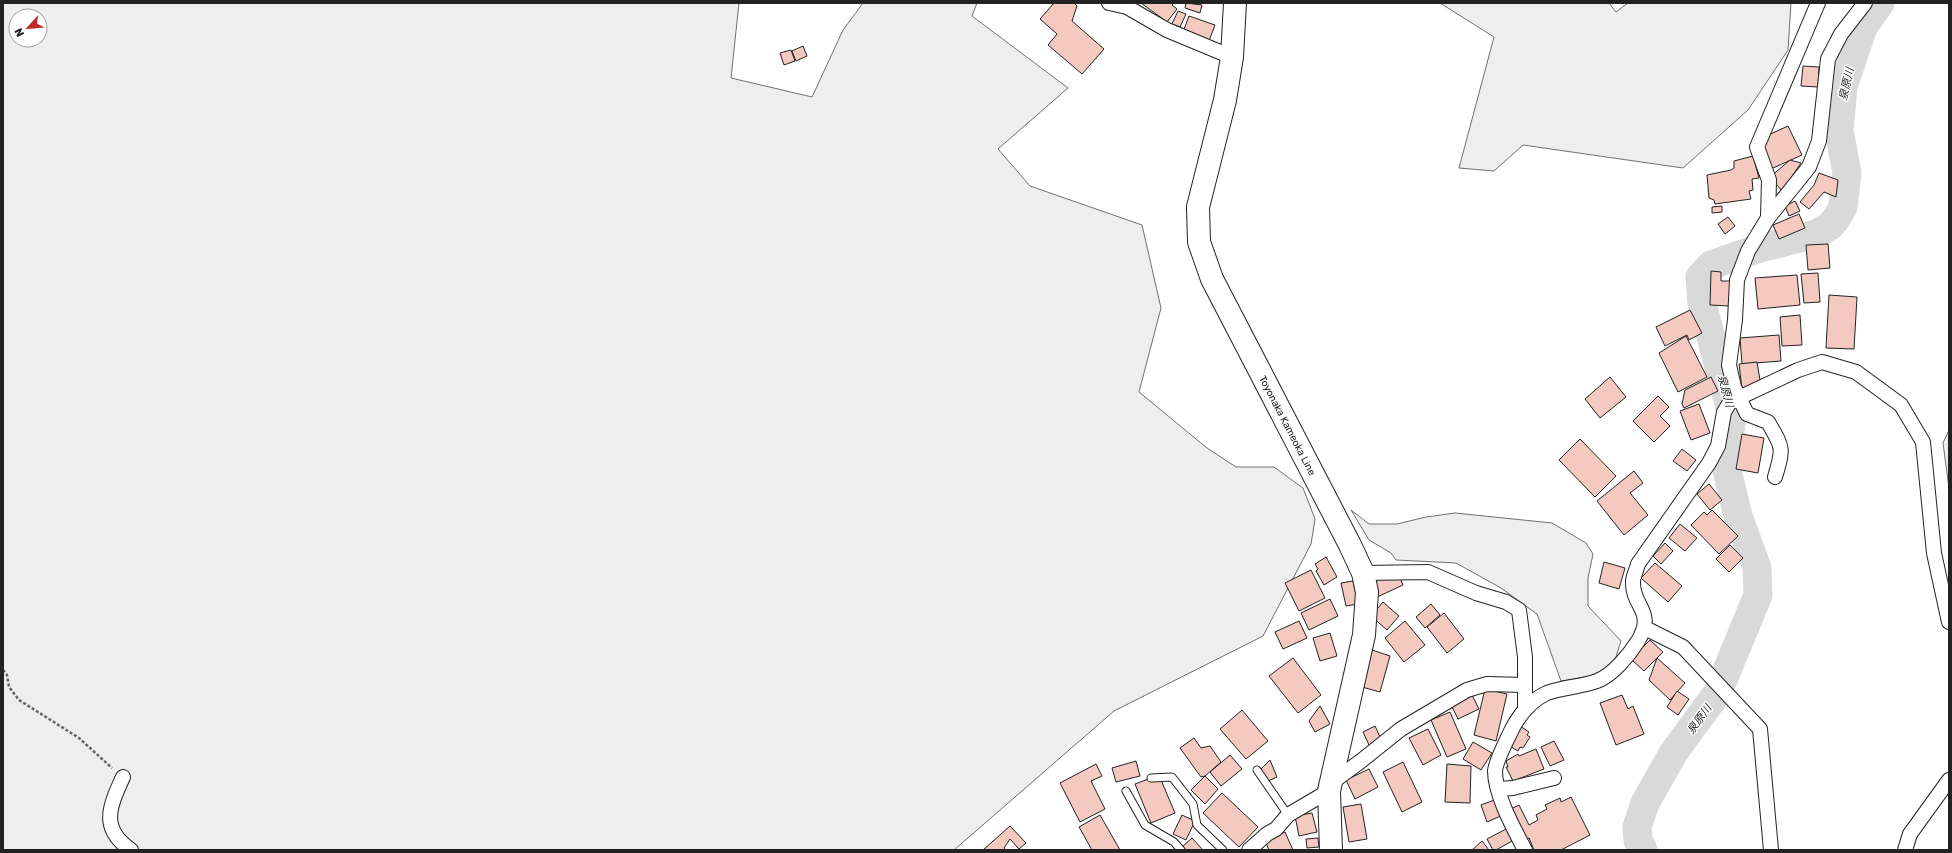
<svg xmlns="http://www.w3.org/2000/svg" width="1952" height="853" viewBox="0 0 1952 853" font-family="Rubik,'Noto Sans JP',sans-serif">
	<rect width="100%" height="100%" fill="#fff"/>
	<g fill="#eee" stroke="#6f6f6f" fill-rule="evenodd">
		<path d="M3 3H739L731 78 812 97 843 30 863 3H977L972 16 1068 88 998 149 1030 186 1142 225 1161 308 1139 392 1207 448 1236 467H1274L1303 488 1315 519 1311 544 1263 636 1114 711 954 850H3ZM16 16H40V40H16Z"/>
		<path d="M1440 3H1609L1616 12 1628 3H1791L1788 50 1748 110 1683 168 1523 145 1494 171 1459 168 1494 37Z"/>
		<path d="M1949 430V488L1943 443Z"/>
		<path d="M1351 510 1369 524H1397L1426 517 1455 513 1552 523 1586 543 1593 554 1588 578V606L1621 641 1615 660 1597 675 1561 681 1537 614 1501 588 1456 563 1396 560 1391 553 1369 540Z"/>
	</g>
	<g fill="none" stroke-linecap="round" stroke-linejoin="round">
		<path stroke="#d9d9d9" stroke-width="29" d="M1643 850 1638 840 1637 827 1645 803 1674 752 1718 692 1758 595 1757 568 1738 516 1726 466 1732 415 1702 304 1700 277 1711 265 1760 248 1816 234 1830 226 1836 219 1843 207 1847 173 1839 131 1843 87 1863 27 1880 3"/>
	</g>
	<g fill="#f3c9c0" stroke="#222">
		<path d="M1054 3H1074L1077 6 1072 21 1104 49 1082 74 1048 45 1057 34 1040 19Z"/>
		<path d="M1141 3H1174L1172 5 1177 9 1167 22Z"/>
		<path d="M1186 3 1202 5 1200 13 1185 8Z"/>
		<path d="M1178 11 1186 14 1180 27 1172 24Z"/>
		<path d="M1189 16 1215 25 1209 41 1183 32Z"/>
		<path d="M803 46 807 56 796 61 792 51Z"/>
		<path d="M791 50 795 61 784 65 780 53Z"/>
		<path d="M1803 66 1819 67 1818 87 1801 86Z"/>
		<path d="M1788 126 1802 155 1771 169 1761 148 1764 137Z"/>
		<path d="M1753 156 1759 178 1752 179 1753 190 1749 191 1751 199 1715 204 1714 200 1709 198 1707 175 1731 170 1734 168V161Z"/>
		<path d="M1790 160 1801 163 1782 191 1770 177Z"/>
		<path d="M1819 173 1838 180 1836 197 1824 192 1809 209 1800 202 1814 185Z"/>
		<path d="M1795 201 1800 211 1789 216 1785 206Z"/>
		<path d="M1722 206V212L1712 213V207Z"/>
		<path d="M1799 214 1805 228 1779 239 1773 225Z"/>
		<path d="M1728 217 1735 226 1725 234 1718 224Z"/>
		<path d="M1828 244 1830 268 1808 270 1806 245Z"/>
		<path d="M1711 271 1721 272V281H1730L1729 306 1710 305Z"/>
		<path d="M1818 273 1820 302 1804 303 1801 274Z"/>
		<path d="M1797 275 1800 305 1758 309 1755 278Z"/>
		<path d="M1829 295 1857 297 1854 349 1826 348Z"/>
		<path d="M1690 310 1702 333 1689 340 1687 335 1665 346 1656 327Z"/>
		<path d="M1800 315 1802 345 1782 346 1780 317Z"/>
		<path d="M1779 335 1781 361 1742 364 1740 338Z"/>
		<path d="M1686 336 1707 377 1678 392 1659 353Z"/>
		<path d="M1757 362 1761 386 1742 389 1739 364Z"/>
		<path d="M1610 377 1626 397 1600 418 1585 399Z"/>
		<path d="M1711 377 1718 391 1684 408 1682 404 1685 390Z"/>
		<path d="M1658 396 1669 407 1660 416 1670 426 1654 442 1633 421Z"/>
		<path d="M1699 404 1710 433 1691 440 1680 411Z"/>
		<path d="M1742 434 1764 438 1758 473 1736 469Z"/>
		<path d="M1580 439 1616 476 1595 497 1559 460Z"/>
		<path d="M1682 449 1696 460 1687 471 1673 461Z"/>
		<path d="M1634 471 1643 483 1630 493 1648 515 1624 535 1597 501Z"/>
		<path d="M1709 484 1722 500 1710 510 1697 494Z"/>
		<path d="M1712 510 1738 536 1719 554 1691 525 1704 512 1707 515Z"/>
		<path d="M1680 524 1697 538 1685 551 1669 538Z"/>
		<path d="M1665 543 1673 551 1661 564 1653 556Z"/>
		<path d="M1730 545 1743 558 1729 572 1716 559Z"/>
		<path d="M1326 557 1337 577 1324 585 1316 571 1318 569 1315 564Z"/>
		<path d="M1604 562 1625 568 1619 589 1599 583Z"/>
		<path d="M1655 563 1682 586 1668 602 1641 578Z"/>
		<path d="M1311 570 1325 598 1299 611 1285 583Z"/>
		<path d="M1399 576 1403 585 1375 598V579Z"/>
		<path d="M1353 581 1358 604 1346 606 1341 583Z"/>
		<path d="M1330 599 1338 616 1309 630 1301 613Z"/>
		<path d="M1383 602 1399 616 1387 630 1371 616Z"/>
		<path d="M1431 604 1440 615 1425 628 1416 617Z"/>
		<path d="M1444 613 1464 639 1447 653 1427 627Z"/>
		<path d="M1299 621 1307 638 1283 649 1275 632Z"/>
		<path d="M1405 621 1425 645 1404 662 1385 638Z"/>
		<path d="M1330 633 1337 656 1320 661 1313 638Z"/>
		<path d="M1650 640 1663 652 1644 671 1631 659Z"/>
		<path d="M1372 650 1390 656 1380 692 1362 687Z"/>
		<path d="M1293 658 1321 695 1298 713 1269 676Z"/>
		<path d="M1657 658 1685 683 1670 700 1649 680Z"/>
		<path d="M1485 689 1507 694 1496 741 1474 735Z"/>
		<path d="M1677 691 1689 699 1678 715 1667 707Z"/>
		<path d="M1472 695 1479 709 1458 719 1451 705Z"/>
		<path d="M1622 695 1628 709 1633 706 1644 734 1616 745 1600 703Z"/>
		<path d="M1320 706 1330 724 1315 732 1309 721Z"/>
		<path d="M1242 710 1268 741 1246 759 1220 729Z"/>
		<path d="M1450 712 1466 749 1447 757 1431 720Z"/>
		<path d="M1375 726 1381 739 1369 745 1363 732Z"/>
		<path d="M1520 726 1529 732 1527 735 1530 737 1523 748 1520 747 1518 751 1508 745Z"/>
		<path d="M1428 729 1441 755 1423 765 1409 738Z"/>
		<path d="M1194 738 1201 748 1210 746 1221 762 1205 776 1201 777 1180 748Z"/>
		<path d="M1554 741 1564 760 1550 766 1541 747Z"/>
		<path d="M1473 742 1492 753 1481 770 1463 759Z"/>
		<path d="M1536 749 1544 769 1513 781 1506 767H1508L1506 761 1518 754 1519 756Z"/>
		<path d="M1230 755 1242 769 1221 786 1210 772Z"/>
		<path d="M1270 760 1277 777 1266 782 1261 769Z"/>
		<path d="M1136 761 1140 776 1116 782 1112 768Z"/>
		<path d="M1403 762 1422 802 1402 812 1383 772Z"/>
		<path d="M1096 764 1102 776 1091 781 1105 809 1080 822 1060 783Z"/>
		<path d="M1447 764 1471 766 1470 803 1445 802Z"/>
		<path d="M1369 769 1378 787 1355 799 1346 780Z"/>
		<path d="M1205 776 1218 789 1205 804 1191 790Z"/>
		<path d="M1151 778 1161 780 1175 813 1151 823 1135 784Z"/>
		<path d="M1222 793 1258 827 1239 847 1203 813Z"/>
		<path d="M1571 797 1590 835 1561 850H1534L1529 838 1525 840 1511 809 1519 805 1529 825 1538 820 1536 815 1547 809 1545 805 1560 798 1561 802Z"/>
		<path d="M1497 799 1503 815 1487 822 1481 805Z"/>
		<path d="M1361 804 1367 839 1349 842 1343 807Z"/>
		<path d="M1312 813 1317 832 1299 836 1295 816Z"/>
		<path d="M1100 815 1120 850H1092L1079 827Z"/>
		<path d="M1182 815 1195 821 1186 840 1173 834Z"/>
		<path d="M1010 826 1026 843 1019 849 1010 839 1004 848 1006 850H983Z"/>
		<path d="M1508 828 1514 840 1496 850H1493L1487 839Z"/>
		<path d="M1285 832 1293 850H1269L1265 841Z"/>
		<path d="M1192 838 1203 850H1185L1182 847Z"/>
		<path d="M1318 838 1319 847 1307 848 1306 839Z"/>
		<path d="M1482 841 1489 850H1472Z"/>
	</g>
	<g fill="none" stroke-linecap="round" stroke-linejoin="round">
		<defs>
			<g id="service">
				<path d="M1257 770 1288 815"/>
				<path d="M1151 778 1172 777 1193 804 1197 825 1223 850"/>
				<path d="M1126 791 1145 825 1174 842 1181 850"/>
			</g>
			<g id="minor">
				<path d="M1109 3 1127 7 1167 30 1232 57"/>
				<path d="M1768 218 1769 180 1757 147 1818 3"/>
				<path d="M1775 477C1784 447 1783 448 1768 422L1747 414 1734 387 1729 365 1735 320 1737 280 1748 251 1768 218 1809 167 1819 141 1828 59 1841 34 1865 3"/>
				<path d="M1363 573 1428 572 1476 593 1506 602 1519 610 1525 657V709"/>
				<path d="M1645 628 1683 647 1760 729 1771 850"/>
				<path d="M123 777C110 806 99 828 131 850"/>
				<path d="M1331 783 1361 761 1401 729 1467 690 1487 684 1525 685"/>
				<path d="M1498 789 1513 788 1554 778"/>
				<path d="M1249 850 1267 834 1276 829 1288 815 1329 791"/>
				<path d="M1525 850C1514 829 1495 795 1495 771 1496 760 1507 740 1512 729 1520 714 1531 700 1547 693 1563 687 1581 687 1597 681 1613 675 1629 655 1638 641 1656 611 1632 607 1633 582 1633 576 1637 569 1638 564L1709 463 1718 446 1724 412 1730 402 1798 370 1822 362 1856 372 1901 405 1923 442 1934 553 1949 622"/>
				<path d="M1905 850 1910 834 1949 780"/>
			</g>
			<g id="primary">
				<path id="s1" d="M1235 3 1232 57 1225 100 1198 207 1199 242 1212 279 1350 545 1363 573 1367 592 1364 635 1329 791 1331 850"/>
			</g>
		</defs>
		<use href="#service" stroke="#222" stroke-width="9"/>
		<use href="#minor" stroke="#222" stroke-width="16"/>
		<use href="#primary" stroke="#222" stroke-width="24"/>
		<path stroke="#646464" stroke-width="2.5" stroke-dasharray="3 2" stroke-linecap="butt" d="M3 670 7 675 9 687 19 700 79 738 112 768"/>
		<use href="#service" stroke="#fff" stroke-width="7"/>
		<use href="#minor" stroke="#fff" stroke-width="14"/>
		<use href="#primary" stroke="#fff" stroke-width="22"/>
	</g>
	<g text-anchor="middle" stroke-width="3" stroke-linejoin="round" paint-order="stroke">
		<g font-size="10" fill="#222" stroke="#fff">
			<text dy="4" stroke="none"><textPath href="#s1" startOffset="447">Toyonaka Kameoka Line</textPath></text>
		</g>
		<g font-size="11" font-style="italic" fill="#222" stroke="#fff">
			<text transform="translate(1846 84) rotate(-77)" y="4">泉原川</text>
			<text transform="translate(1726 391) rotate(75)" y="4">泉原川</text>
			<text transform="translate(1699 719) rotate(-54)" y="4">泉原川</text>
		</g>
	</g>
	<rect width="1952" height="853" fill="none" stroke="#222222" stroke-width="8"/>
	<g transform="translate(28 28) rotate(243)"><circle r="19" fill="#ffffff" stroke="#a7a7a7"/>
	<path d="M0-3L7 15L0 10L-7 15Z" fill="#c62828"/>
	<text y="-6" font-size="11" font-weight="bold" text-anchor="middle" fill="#222222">N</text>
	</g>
</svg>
